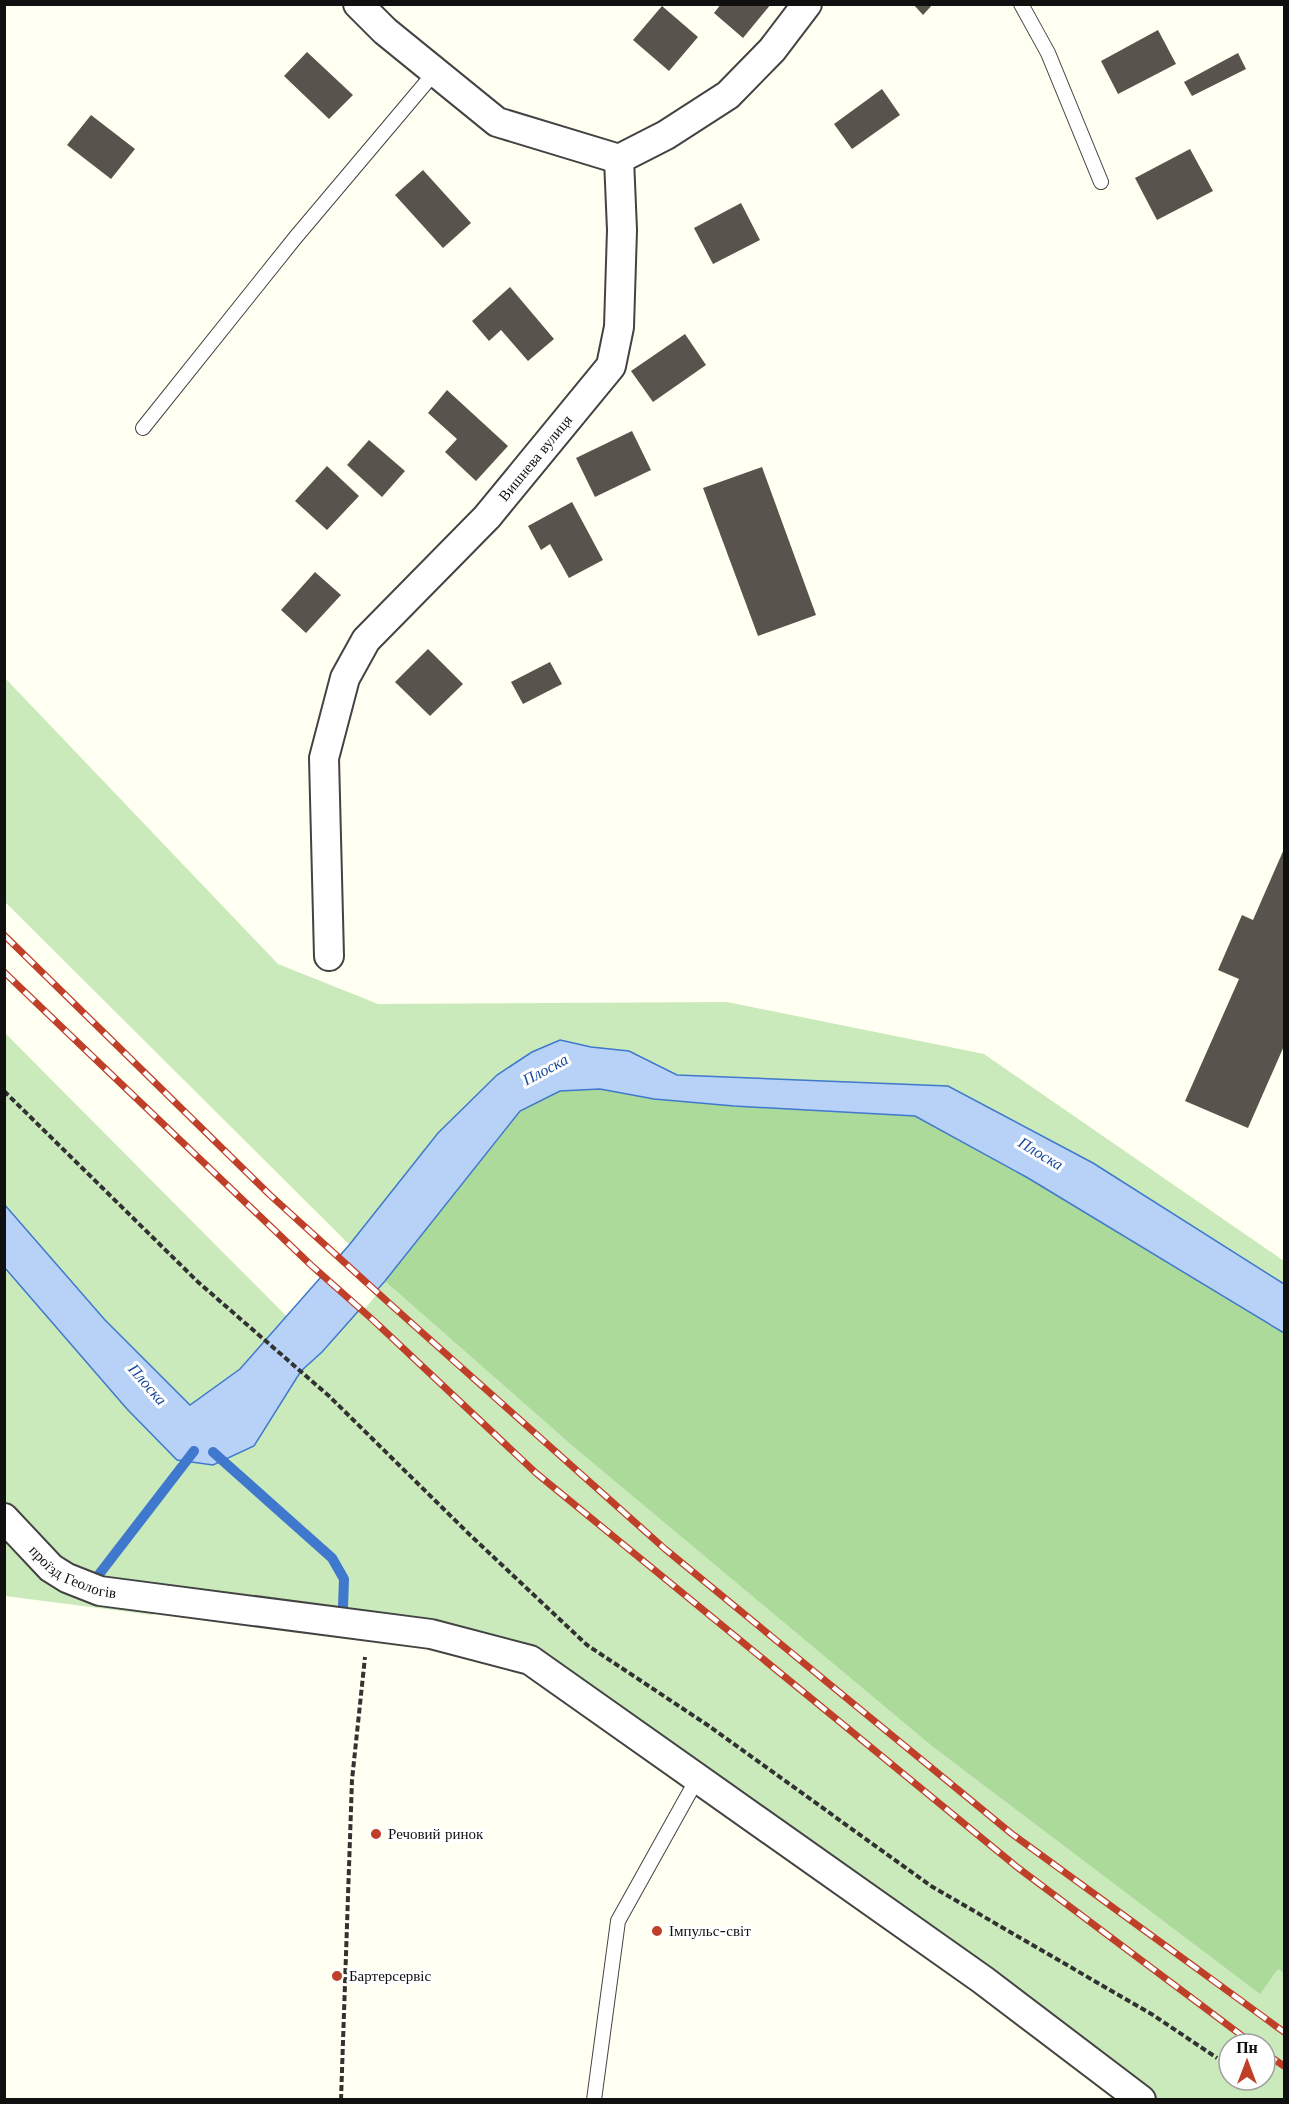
<svg xmlns="http://www.w3.org/2000/svg" width="1289" height="2104" viewBox="0 0 1289 2104" font-family="'Libre Baskerville',serif">
	<rect width="100%" height="100%" fill="#fffff2"/>
	<path fill="#caeabc" fill-rule="evenodd" d="M5 678 278 964 378 1004 727 1002 984 1054 1284 1261V2099H1141L530 1660 155 1598 153 1615 5 1596 4 1032 322 1352 385 1280 5 902ZM1229 2044H1265V2080H1229Z"/>
	<path fill="#abda9b" d="M600 1088 654 1099 734 1106 915 1116 1028 1178 1284 1333V1973L1278 1969 1260 1994 932 1746 574 1447 385 1281 520 1111 560 1091Z"/>
	<path fill="#b7d2f6" stroke="#3f78cc" stroke-width="1.5" d="M560 1040 591 1047 629 1051 677 1075 948 1086 1093 1163 1284 1284V1333L1028 1178 915 1116 734 1106 654 1099 600 1089 560 1091 520 1111 385 1281 322 1352 301 1371 254 1446 213 1465 177 1460 127 1409 5 1268 4 1204 105 1320 190 1405 240 1369 350 1244 438 1133 497 1075 532 1052Z"/>
	<path fill="#fffff2" d="M336 1255 378 1293 363 1311 320 1273Z"/>
	<g fill="none" stroke-linecap="round" stroke-linejoin="round">
		<g stroke="#3f78cc" stroke-width="10">
			<path d="M213 1452 332 1558 344 1579 343 1607"/>
			<path d="M97 1577 194 1451"/>
		</g>
	</g>
	<g fill="#58534c">
		<path d="M721 4H771L743 38 714 13Z"/>
		<path d="M913 4H933L923 15Z"/>
		<path d="M662 6 698 37 669 71 633 40Z"/>
		<path d="M1158 30 1176 64 1118 94 1101 61Z"/>
		<path d="M307 52 353 95 329 119 284 76Z"/>
		<path d="M1238 53 1246 69 1192 96 1184 82Z"/>
		<path d="M882 89 900 115 852 149 834 124Z"/>
		<path d="M91 115 135 149 111 179 67 145Z"/>
		<path d="M1190 149 1213 191 1157 220 1135 178Z"/>
		<path d="M423 170 471 223 443 248 395 195Z"/>
		<path d="M741 203 760 240 713 264 694 228Z"/>
		<path d="M510 287 554 339 528 361 501 330 489 341 472 321Z"/>
		<path d="M685 334 706 365 653 402 631 371Z"/>
		<path d="M447 390 508 446 476 481 445 452 457 439 428 413Z"/>
		<path d="M632 431 651 470 595 497 576 458Z"/>
		<path d="M369 440 405 471 382 497 347 465Z"/>
		<path d="M327 466 359 496 327 530 295 501Z"/>
		<path d="M762 467 816 615 758 636 703 488Z"/>
		<path d="M572 502 603 560 569 578 550 544 541 550 528 526Z"/>
		<path d="M315 572 341 595 306 633 281 610Z"/>
		<path d="M428 649 463 684 430 716 395 682Z"/>
		<path d="M550 662 562 684 523 704 511 682Z"/>
		<path d="M1284 849V1046L1248 1128 1185 1101 1239 979 1218 970 1242 915 1253 920Z"/>
	</g>
	<g fill="none" stroke-linecap="round" stroke-linejoin="round">
		<defs>
			<g id="service">
				<path d="M1021 4 1048 53 1101 182"/>
				<path d="M143 428 295 238 435 72"/>
				<path d="M594 2100 618 1921 697 1779"/>
			</g>
			<g id="minor">
				<path d="M358 4 385 31 497 122 619 159"/>
				<path id="s1" d="M329 956 324 758 345 678 366 640 487 517 611 366 619 327 622 230 619 159 666 135 728 95 772 50 807 4"/>
				<path id="s2" d="M4 1518 51 1568 67 1578 100 1591 431 1634 530 1660 983 1980 1141 2100"/>
			</g>
		</defs>
		<use href="#service" stroke="#434343" stroke-width="16"/>
		<use href="#minor" stroke="#434343" stroke-width="32"/>
		<g stroke="#323232" stroke-width="4" stroke-dasharray="6 3" stroke-linecap="butt">
			<path d="M4 1091 198 1282 329 1396 469 1534 587 1645 709 1726 931 1886 1153 2015 1217 2058"/>
			<path d="M341 2100 352 1780 365 1657"/>
		</g>
		<use href="#service" stroke="#fff" stroke-width="14"/>
		<use href="#minor" stroke="#fff" stroke-width="28"/>
		<defs>
			<g id="rail">
				<path d="M4 935 270 1195 389 1303 665 1549 1012 1834 1284 2032"/>
				<path d="M4 972 312 1266 373 1320 536 1473 1017 1867 1253 2044"/>
				<path d="M1265 2053 1284 2066"/>
			</g>
		</defs>
		<use href="#rail" stroke="#bf3f28" stroke-width="7"/>
		<use href="#rail" stroke="#fff" stroke-width="4.5" stroke-dasharray="14" stroke-linecap="butt"/>
	</g>
	<g fill="#bf3f28" stroke="#fff" stroke-width="2">
		<circle cx="376" cy="1834" r="6"/>
		<circle cx="657" cy="1931" r="6"/>
		<circle cx="337" cy="1976" r="6"/>
	</g>
	<g text-anchor="middle" stroke-width="6" stroke-linejoin="round" paint-order="stroke">
		<g font-size="15" fill="#101010" stroke="#fff">
			<text dy="5" stroke="none"><textPath href="#s1" startOffset="573">Вишнева вулиця</textPath></text>
			<text dy="5" stroke="none"><textPath href="#s2" startOffset="90">проїзд Геологів</textPath></text>
		</g>
		<g font-size="15" fill="#101010" stroke="#fff" text-anchor="start">
			<text x="388" y="1839">Речовий ринок</text>
			<text x="669" y="1936">Імпульс-світ</text>
			<text x="349" y="1981">Бартерсервіс</text>
		</g>
		<g font-size="16" font-style="italic" fill="#194aa1" stroke="#fff">
			<text transform="translate(545 1069) rotate(-28)" y="6">Плоска</text>
			<text transform="translate(1041 1153) rotate(31)" y="6">Плоска</text>
			<text transform="translate(148 1384) rotate(49)" y="6">Плоска</text>
		</g>
	</g>
	<rect width="1289" height="2104" fill="none" stroke="#101010" stroke-width="12"/>
	<g transform="translate(1247 2062)"><circle r="28" fill="#ffffff" stroke="#9f9f9f" stroke-width="1.5"/>
	<path d="M0-4.5L10 22L0 15L-10 22Z" fill="#bf3f28"/>
	<text y="-9" font-size="16" font-weight="bold" text-anchor="middle" fill="#101010">Пн</text>
	</g>
</svg>
